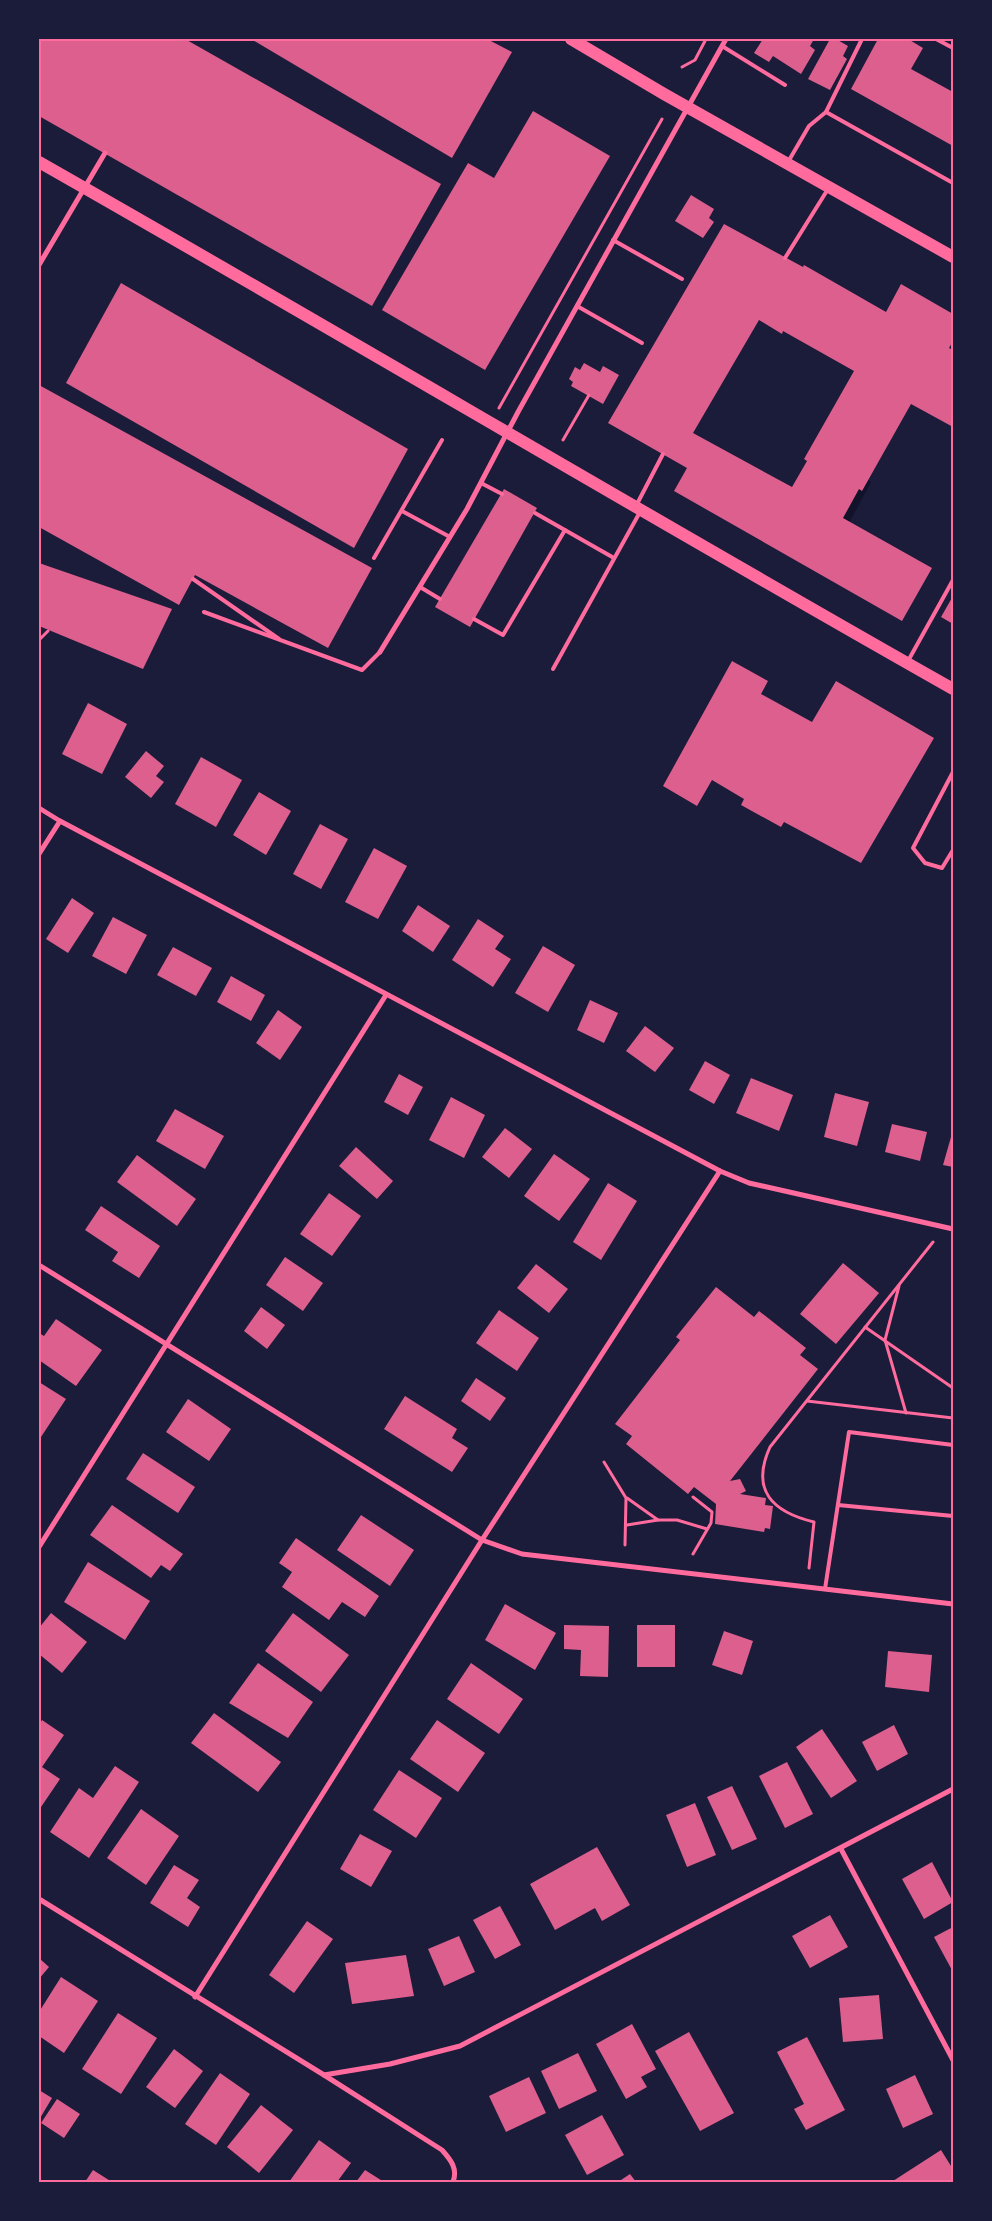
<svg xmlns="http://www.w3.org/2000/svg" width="992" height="2221" viewBox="0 0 992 2221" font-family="'Public Sans',sans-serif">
	<rect width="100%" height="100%" fill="#1b1b3a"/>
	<path fill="#12122b" d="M853 471 871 482 849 523 829 509Z"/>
	<g fill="#dd5f8e" fill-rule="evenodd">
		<path d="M39 39H185L441 184 372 306 39 116Z"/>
		<path d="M251 39H487L512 52 452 158Z"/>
		<path d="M763 39H814L810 46 815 50 801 74 773 56 769 62 754 53Z"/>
		<path d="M830 39H836L848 46 843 56 847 59 830 90 808 79Z"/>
		<path d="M878 39H908L923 48 911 69 953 92V146L851 89Z"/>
		<path d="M533 111 610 156 485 370 382 310 468 163 494 178Z"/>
		<path d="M691 195 714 209 709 218 714 222 703 238 675 221Z"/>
		<path d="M724 224 803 267 804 265 886 312 901 284 953 314V341L949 348 953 350V427L911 404 862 491 859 489 843 518 932 568 902 621 674 491 687 468 608 423ZM759 320 782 334 783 331 854 371 804 459 807 461 792 487 693 433Z"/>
		<path d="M121 283 408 449 354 548 66 383Z"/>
		<path d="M584 363 600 372 603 366 619 375 603 404 571 386 573 382 569 379 575 367 580 370Z"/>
		<path d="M39 385 372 568 328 648 195 575 179 605 39 527Z"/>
		<path d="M504 489 537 508 470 627 435 607Z"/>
		<path d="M39 563 172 609 143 669 39 626Z"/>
		<path d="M953 596V624L941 617Z"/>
		<path d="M732 661 768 681 761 694 812 722 836 681 934 738 861 863 784 822 781 827 741 805 744 799 712 780 697 806 663 786Z"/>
		<path d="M88 703 127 724 102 774 62 754Z"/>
		<path d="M146 751 164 766 156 776 164 782 151 798 125 777Z"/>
		<path d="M201 757 242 780 216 827 175 804Z"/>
		<path d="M259 792 291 811 266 855 233 835Z"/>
		<path d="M320 824 348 839 321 889 293 874Z"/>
		<path d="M374 848 407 866 378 919 345 902Z"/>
		<path d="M72 898 94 913 68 953 46 939Z"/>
		<path d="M418 905 450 926 433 952 402 931Z"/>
		<path d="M113 917 147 935 126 974 92 956Z"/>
		<path d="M478 919 504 936 495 949 511 959 493 987 452 960Z"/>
		<path d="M543 946 575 965 548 1012 515 993Z"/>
		<path d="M173 947 212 968 196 996 157 975Z"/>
		<path d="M231 976 265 995 251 1021 217 1002Z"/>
		<path d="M590 1000 618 1013 604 1043 577 1030Z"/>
		<path d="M278 1010 302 1027 280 1060 256 1043Z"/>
		<path d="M645 1026 674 1048 655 1072 626 1051Z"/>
		<path d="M705 1061 730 1075 714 1104 689 1090Z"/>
		<path d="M399 1074 423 1087 408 1115 384 1102Z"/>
		<path d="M751 1078 793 1095 779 1131 736 1113Z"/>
		<path d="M835 1093 869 1102 857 1146 824 1137Z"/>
		<path d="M451 1097 485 1115 464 1158 429 1140Z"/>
		<path d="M175 1109 224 1136 205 1169 156 1141Z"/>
		<path d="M892 1124 927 1132 920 1161 885 1152Z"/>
		<path d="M505 1128 532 1149 509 1178 482 1157Z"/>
		<path d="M953 1130V1167L943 1165Z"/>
		<path d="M356 1147 393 1181 377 1199 339 1166Z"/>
		<path d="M554 1154 590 1179 559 1221 524 1196Z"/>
		<path d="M137 1155 196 1199 177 1226 117 1182Z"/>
		<path d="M608 1183 637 1201 601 1260 573 1242Z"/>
		<path d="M329 1193 361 1216 332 1256 300 1234Z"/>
		<path d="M101 1206 160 1246 139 1278 112 1261 118 1252 85 1230Z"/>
		<path d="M285 1257 323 1283 303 1311 266 1285Z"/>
		<path d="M843 1263 879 1293 836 1344 800 1314Z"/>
		<path d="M536 1264 568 1289 549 1313 517 1288Z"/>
		<path d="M716 1287 754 1317 759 1311 806 1348 800 1355 818 1369 730 1481 740 1479 746 1491 740 1494 766 1498 765 1505 773 1506 770 1529 765 1528 764 1532 715 1524 716 1504 694 1487 688 1494 626 1444 632 1436 615 1424 680 1340 676 1337Z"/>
		<path d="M261 1307 285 1325 267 1349 244 1331Z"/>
		<path d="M499 1310 539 1338 517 1371 476 1343Z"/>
		<path d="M56 1319 102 1350 76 1386 39 1360V1333L44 1336Z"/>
		<path d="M476 1378 506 1398 490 1421 461 1401Z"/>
		<path d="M39 1382 66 1399 41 1437 39 1436Z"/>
		<path d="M405 1396 457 1429 452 1438 468 1448 452 1472 384 1429Z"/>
		<path d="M188 1399 231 1429 209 1461 166 1432Z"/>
		<path d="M143 1453 195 1487 178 1513 126 1479Z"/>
		<path d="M112 1505 183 1554 170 1571 161 1565 151 1578 90 1535Z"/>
		<path d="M361 1515 414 1550 390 1586 337 1550Z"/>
		<path d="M296 1538 379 1596 365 1617 342 1602 329 1620 282 1587 292 1572 279 1563Z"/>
		<path d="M88 1562 150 1601 125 1640 64 1602Z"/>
		<path d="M505 1604 556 1633 535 1670 485 1640Z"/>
		<path d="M51 1613 87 1642 62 1673 39 1654V1628Z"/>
		<path d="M293 1613 349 1655 321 1692 265 1651Z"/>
		<path d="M564 1625 609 1626 608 1677 580 1676 581 1650 564 1649Z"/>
		<rect x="637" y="1625" width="38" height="42"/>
		<path d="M724 1631 753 1641 742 1675 712 1665Z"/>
		<path d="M888 1651 932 1655 929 1692 885 1687Z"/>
		<path d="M258 1663 313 1702 288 1738 229 1703Z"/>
		<path d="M471 1663 523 1699 499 1734 447 1699Z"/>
		<path d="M214 1713 281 1762 258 1792 191 1743Z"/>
		<path d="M42 1720 64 1735 42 1767 60 1779 39 1810V1725Z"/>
		<path d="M437 1720 485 1753 458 1792 410 1759Z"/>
		<path d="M894 1725 908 1754 877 1771 862 1742Z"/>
		<path d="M822 1729 857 1781 831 1798 796 1747Z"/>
		<path d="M787 1762 813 1814 785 1828 759 1776Z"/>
		<path d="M115 1766 139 1782 89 1858 50 1832 79 1788 93 1798Z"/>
		<path d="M399 1770 442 1798 416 1838 373 1810Z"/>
		<path d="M732 1786 757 1839 732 1850 707 1797Z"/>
		<path d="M695 1803 716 1855 687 1867 666 1815Z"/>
		<path d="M141 1809 179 1836 146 1885 107 1858Z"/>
		<path d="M360 1834 392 1851 371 1887 340 1869Z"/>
		<path d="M597 1847 630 1905 602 1921 595 1908 555 1930 530 1884Z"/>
		<path d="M932 1862 953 1902 924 1919 902 1879Z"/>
		<path d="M174 1865 199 1880 187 1898 200 1907 188 1927 150 1903Z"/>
		<path d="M500 1906 521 1945 495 1959 473 1920Z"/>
		<path d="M830 1915 848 1947 810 1968 792 1936Z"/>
		<path d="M307 1921 333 1939 294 1993 269 1975Z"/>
		<path d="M953 1927V1972L934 1937Z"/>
		<path d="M459 1936 475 1972 444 1986 428 1949Z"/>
		<path d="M406 1955 414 1996 352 2004 345 1963Z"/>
		<path d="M39 1958 49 1967 39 1979Z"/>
		<path d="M61 1977 98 2001 64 2053 39 2036V2012Z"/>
		<path d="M879 1995 883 2039 843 2042 839 1998Z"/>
		<path d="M118 2013 157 2038 121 2094 82 2069Z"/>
		<path d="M632 2024 656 2069 641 2077 647 2087 626 2099 596 2044Z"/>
		<path d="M689 2032 734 2113 700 2131 655 2051Z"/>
		<path d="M807 2037 845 2110 806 2130 794 2109 804 2104 777 2052Z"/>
		<path d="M174 2049 203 2071 175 2108 146 2087Z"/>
		<path d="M578 2053 597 2091 559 2109 541 2071Z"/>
		<path d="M220 2073 250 2094 216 2145 185 2124Z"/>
		<path d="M915 2075 933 2114 903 2128 886 2089Z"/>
		<path d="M529 2077 546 2113 506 2132 489 2096Z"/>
		<path d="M39 2090 52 2098 39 2120Z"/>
		<path d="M57 2099 80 2114 64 2138 41 2123Z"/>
		<path d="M261 2105 293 2130 259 2173 227 2147Z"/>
		<path d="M602 2115 624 2155 587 2175 565 2135Z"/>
		<path d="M319 2140 351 2163 337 2182H289Z"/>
		<path d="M941 2150 951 2166 953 2164V2182H894L893 2181Z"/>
		<path d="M93 2170 112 2182H85Z"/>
		<path d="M365 2170 384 2182H356Z"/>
		<path d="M630 2174 636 2182H618Z"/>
	</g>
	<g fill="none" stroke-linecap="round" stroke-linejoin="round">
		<g stroke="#ff6b9d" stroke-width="3">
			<path d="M682 67 695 60 706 39"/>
			<path d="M499 408 662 119"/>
			<path d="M563 440 589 395"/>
			<path d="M39 640 48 631"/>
			<path d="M899 1286 885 1340 906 1413"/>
			<path d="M865 1327 953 1388"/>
			<path d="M807 1401 953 1418"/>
			<path d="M604 1462 626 1498 625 1545"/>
			<path d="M627 1498 658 1520H677L707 1529"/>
			<path d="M627 1525 658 1520"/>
			<path d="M693 1554 711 1523 712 1512 693 1497"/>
			<path d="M809 1568 814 1522C773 1512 750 1491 770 1447L933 1242"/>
		</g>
		<g stroke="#ff6b9d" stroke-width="4">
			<path d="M936 39 953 48"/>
			<path d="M722 46 785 85"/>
			<path d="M826 112 953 183"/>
			<path d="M788 162 809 126 826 112 862 39"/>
			<path d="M613 240 682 279"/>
			<path d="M785 258 828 189"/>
			<path d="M577 306 642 343"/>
			<path d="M481 483 502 494"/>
			<path d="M637 504 663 454"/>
			<path d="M402 511 450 537"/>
			<path d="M535 513 614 558"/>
			<path d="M374 558 442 440"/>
			<path d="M193 579 279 639"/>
			<path d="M420 587 440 599"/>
			<path d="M204 612 362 670 380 652"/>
			<path d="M474 619 503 635 565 530"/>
			<path d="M908 661 953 580"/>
			<path d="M553 669 640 512"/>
			<path d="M953 772 913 848 925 863 942 868 953 850"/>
			<path d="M838 1505 953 1516"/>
			<path d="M825 1589 849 1432 953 1445"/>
		</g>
		<path stroke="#ff6b9d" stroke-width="4.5" d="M39 808 60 821"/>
		<g stroke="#ff6b9d" stroke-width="5">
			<path d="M39 265 105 153"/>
			<path d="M380 652 467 509 518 412 726 39"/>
			<path d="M39 854 60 821 720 1171 749 1183 953 1229"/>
			<path d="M39 1265 482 1540 522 1554 953 1604"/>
			<path d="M39 1547 386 995"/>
			<path d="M841 1849 953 2060"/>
			<path d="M39 1899 324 2075 442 2150C451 2160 458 2169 453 2182"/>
			<path d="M195 1997 482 1540 720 1171"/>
			<path d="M324 2075 390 2064 460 2046 953 1789"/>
		</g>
		<g stroke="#ff6b9d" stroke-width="12">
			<path d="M571 39 664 94 953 257"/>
			<path d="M39 162C345 336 647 516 953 689"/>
		</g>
	</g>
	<rect width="992" height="2221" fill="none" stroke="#1b1b3a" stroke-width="80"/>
	<rect x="40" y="40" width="912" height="2141" fill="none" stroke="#ff6b9d" stroke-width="2"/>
</svg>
